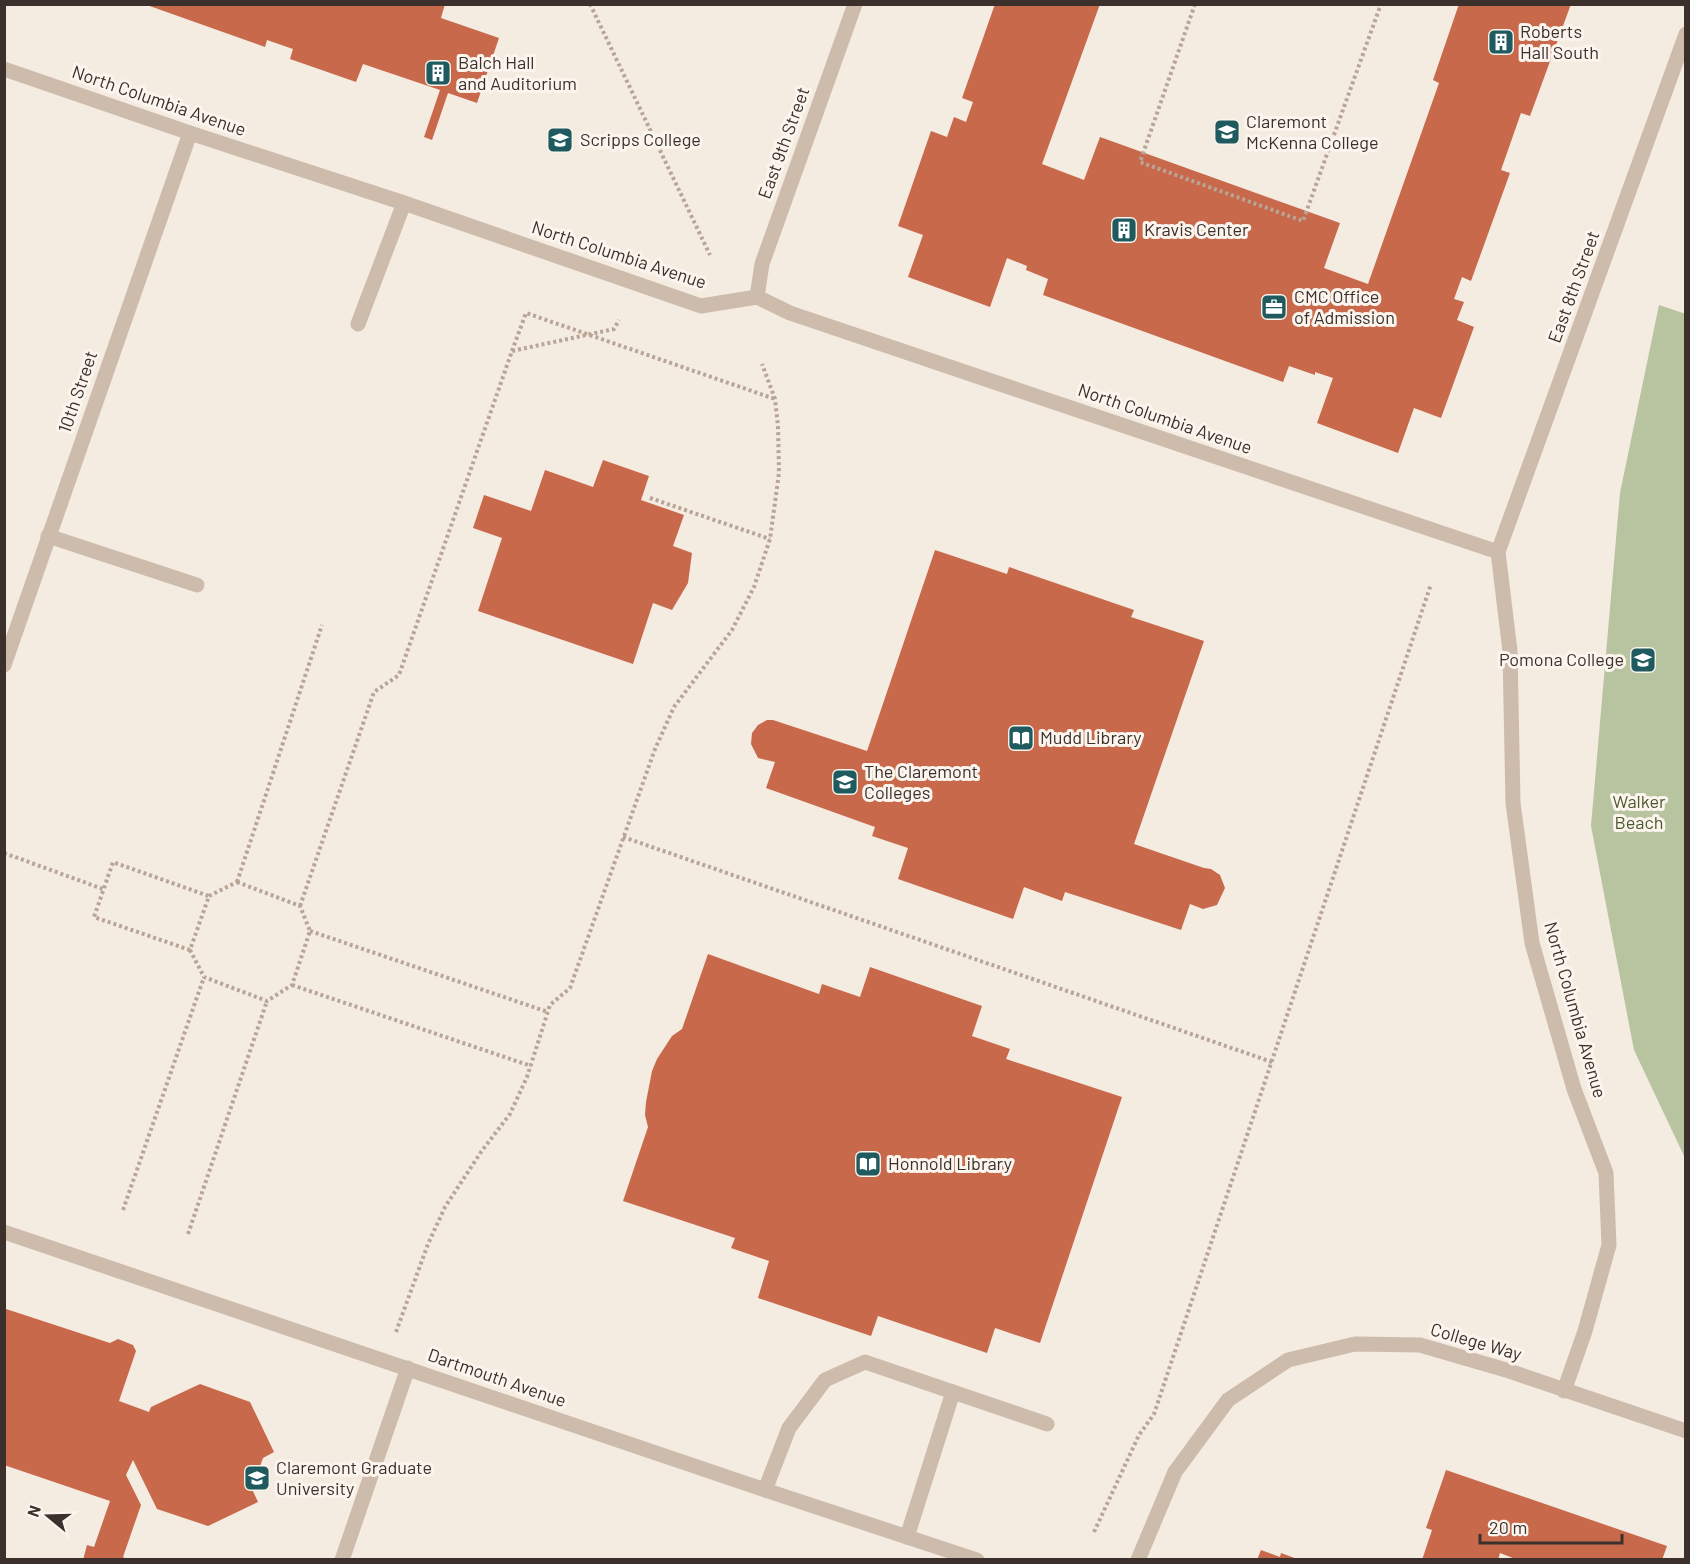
<svg xmlns="http://www.w3.org/2000/svg" width="1690" height="1564" viewBox="0 0 1690 1564" font-family="Barlow,sans-serif">
	<rect width="100%" height="100%" fill="#f4ebe1"/>
	<path fill="#b8c4a0" d="M1659 305 1686 314 1685 1158 1634 1050 1591 826 1620 493Z"/>
	<g fill="#c8694b">
		<path d="M144 4H445L441 18 499 38 477 103 448 93 432 140 424 137 440 90 363 64 356 82 290 59 293 49 267 40 265 47Z"/>
		<path d="M995 4H1100L1042 164 1084 180 1100 137 1340 223 1324 268 1368 284 1439 83 1433 80 1459 4H1571L1530 116 1521 113 1501 170 1510 173 1471 281 1462 277 1454 299 1464 302 1457 320 1474 327 1441 418 1414 408 1398 453 1317 423 1333 378 1315 372V375L1289 366 1283 382 1043 295 1048 279 1026 270 1027 266 1007 258 990 307 908 277 923 235 898 226 931 131 947 137 954 117 966 122 973 102 962 98Z"/>
		<path d="M603 460 649 476 641 500 684 515 673 546 692 553 688 583 672 610 653 603 633 664 478 611 502 538 473 528 484 495 531 511 545 470 593 487Z"/>
		<path d="M935 550 1007 574 1009 567 1134 610 1131 617 1204 641 1134 844 1204 868 1211 869 1220 875 1225 888 1217 905 1203 909 1190 904 1181 930 1065 892 1062 901 1024 887 1013 919 898 879 908 848 872 836 875 827 766 788 775 762 758 758 751 744 752 733 758 725 767 720H773L867 751Z"/>
		<path d="M708 954 819 994 822 984 860 997 870 967 982 1006 972 1036 1010 1049 1006 1059 1122 1097 1040 1343 995 1328 987 1353 878 1316 871 1336 758 1298 769 1261 731 1248 735 1238 623 1201 648 1127 645 1115 646 1102 652 1071 657 1059 672 1036 682 1029Z"/>
		<path d="M6 1309 110 1343 118 1339 133 1345 136 1351 119 1401 149 1412 151 1407 200 1384 250 1402 274 1452 263 1458 252 1489 258 1502 208 1526 157 1509 133 1460 126 1475 141 1505 123 1557 128 1560H83L87 1545 94 1547 110 1501 4 1465V1314Z"/>
		<path d="M1446 1470 1667 1546 1662 1560H1518L1500 1553 1498 1560H1422L1432 1530 1426 1528Z"/>
		<path d="M1261 1550 1280 1557 1281 1553 1300 1560H1257Z"/>
	</g>
	<g fill="none" stroke-linecap="round" stroke-linejoin="round">
		<g stroke="#b9a596" stroke-width="4" stroke-dasharray="3 3" stroke-linecap="butt">
			<path d="M590 4 710 255"/>
			<path d="M1195 4 1140 162 1303 221 1381 4"/>
			<path d="M512 351 526 313 775 399"/>
			<path d="M650 498 770 539"/>
			<path d="M623 837 1272 1062"/>
			<path d="M4 853 103 889"/>
			<path d="M237 882 300 906 310 931 292 985 267 1001 204 977 190 950 209 896Z"/>
			<path d="M237 882 322 625"/>
			<path d="M300 906 374 692 399 675 512 351 614 329 619 320"/>
			<path d="M310 931 548 1012"/>
			<path d="M190 950 94 917 113 862 209 896"/>
			<path d="M292 985 531 1066"/>
			<path d="M123 1210 204 977"/>
			<path d="M188 1234 267 1001"/>
			<path d="M396 1332 428 1244 445 1207 481 1152 510 1114 527 1077 550 1005 570 988 655 749 674 707 732 630 754 587 770 539 779 473 778 426 775 399 762 364"/>
			<path d="M1094 1532 1139 1435 1154 1414 1431 584"/>
		</g>
		<g stroke="#cdbbac" stroke-width="15">
			<path d="M4 69 190 133 404 203 701 306 757 297 790 313 1498 552 1510 651 1513 803 1532 943 1574 1089 1606 1173 1609 1245 1585 1331 1564 1391"/>
			<path d="M757 297 762 264 855 4"/>
			<path d="M358 324 404 203"/>
			<path d="M48 536 197 585"/>
			<path d="M1498 552 1686 34"/>
			<path d="M4 665 190 133"/>
			<path d="M4 1232 765 1490 977 1560"/>
			<path d="M765 1490 789 1428 825 1380 865 1362 1047 1424"/>
			<path d="M907 1537 953 1392"/>
			<path d="M342 1560 408 1368"/>
			<path d="M1138 1560 1175 1472 1228 1400 1288 1360 1355 1344 1420 1345 1506 1370 1686 1431"/>
		</g>
	</g>
	<defs>
		<symbol id="building-square" viewBox="-11 -11 22 22"><rect x="-9" y="-9" width="18" height="18" rx="4" fill="#1f5a5e" stroke="#fbf5ee"/><path d="M-4-6H4V6H1V3H-1V6H-4ZM-2.5-4.3h1.7v1.8h-1.7ZM.8-4.3h1.7v1.8H.8ZM-2.5-1h1.7V.8h-1.7ZM.8-1h1.7V.8H.8Z" fill="#fff"/></symbol>
		<symbol id="university-square" viewBox="-11 -11 22 22"><rect x="-9" y="-9" width="18" height="18" rx="4" fill="#1f5a5e" stroke="#fbf5ee"/><path d="M0-5L7-2L0 1L-7-2ZM-4 1L0 2.5L4 1V4Q0 6-4 4Z" fill="#fff"/></symbol>
		<symbol id="office-square" viewBox="-11 -11 22 22"><rect x="-9" y="-9" width="18" height="18" rx="4" fill="#1f5a5e" stroke="#fbf5ee"/><path d="M-6-3h4V-5.5h4V-3h4V5H-6ZM-1-4.5V-3h2v-1.5ZM-6 0V1H6V0Z" fill="#fff"/></symbol>
		<symbol id="library-square" viewBox="-11 -11 22 22"><rect x="-9" y="-9" width="18" height="18" rx="4" fill="#1f5a5e" stroke="#fbf5ee"/><path d="M-6-4Q-3-5.5-.7-3.5V5Q-3 3-6 4ZM6-4Q3-5.5 .7-3.5V5Q3 3 6 4Z" fill="#fff"/></symbol>
	</defs>
	<g fill-rule="evenodd">
		<use href="#building-square" x="1486" y="27" width="30" height="30"/>
		<use href="#building-square" x="423" y="58" width="30" height="30"/>
		<use href="#university-square" x="1212" y="117" width="30" height="30"/>
		<use href="#university-square" x="545" y="125" width="30" height="30"/>
		<use href="#building-square" x="1109" y="215" width="30" height="30"/>
		<use href="#office-square" x="1259" y="292" width="30" height="30"/>
		<use href="#university-square" x="1628" y="645" width="30" height="30"/>
		<use href="#library-square" x="1006" y="723" width="30" height="30"/>
		<use href="#university-square" x="830" y="767" width="30" height="30"/>
		<use href="#library-square" x="853" y="1149" width="30" height="30"/>
		<use href="#university-square" x="242" y="1463" width="30" height="30"/>
	</g>
	<g text-anchor="middle" stroke-width="6" stroke-linejoin="round" paint-order="stroke">
		<g font-size="18" fill="#3b302b" stroke="#fbf5ee" text-anchor="start">
			<text x="1520" y="38">Roberts<tspan x="1520" dy="21">Hall South</tspan></text>
			<text x="458" y="69">Balch Hall<tspan x="458" dy="21">and Auditorium</tspan></text>
			<text x="1246" y="128">Claremont<tspan x="1246" dy="21">McKenna College</tspan></text>
			<text x="580" y="146">Scripps College</text>
			<text x="1144" y="236">Kravis Center</text>
			<text x="1294" y="303">CMC Office<tspan x="1294" dy="21">of Admission</tspan></text>
			<text x="1624" y="666" text-anchor="end">Pomona College</text>
			<text x="1040" y="744">Mudd Library</text>
			<text x="864" y="778">The Claremont<tspan x="864" dy="21">Colleges</tspan></text>
			<text x="888" y="1170">Honnold Library</text>
			<text x="276" y="1474">Claremont Graduate<tspan x="276" dy="21">University</tspan></text>
		</g>
		<g font-size="18" fill="#3b302b" stroke="#fbf5ee">
			<text transform="translate(159 101) rotate(19)" y="6">North Columbia Avenue</text>
			<text transform="translate(784 143) rotate(-70)" y="6">East 9th Street</text>
			<text transform="translate(619 255) rotate(18)" y="6">North Columbia Avenue</text>
			<text transform="translate(1574 287) rotate(-70)" y="6">East 8th Street</text>
			<text transform="translate(78 392) rotate(-71)" y="6">10th Street</text>
			<text transform="translate(1165 419) rotate(19)" y="6">North Columbia Avenue</text>
			<text transform="translate(1575 1010) rotate(74)" y="6">North Columbia Avenue</text>
			<text transform="translate(1476 1342) rotate(16)" y="6">College Way</text>
			<text transform="translate(497 1378) rotate(19)" y="6">Dartmouth Avenue</text>
		</g>
		<g font-size="18" fill="#4a5a2e" stroke="#fbf5ee">
			<text x="1639" y="808">Walker<tspan x="1639" dy="21">Beach</tspan></text>
		</g>
	</g>
	<rect width="1690" height="1564" fill="none" stroke="#3b302b" stroke-width="12"/>
	<g transform="translate(48 1516) rotate(289)" stroke="#fbf5ee" stroke-width="4.5" paint-order="stroke">
	<path d="M0-4.5L10 22L0 15L-10 22Z" fill="#3b302b"/>
	<text y="-9" font-size="16" font-weight="bold" text-anchor="middle" fill="#3b302b">N</text>
	</g>
	<path d="M1480 1534v9h142v-9" fill="none" stroke="#3b302b" stroke-width="3"/>
	<text x="1489" y="1534" font-size="18" fill="#3b302b" stroke="#fbf5ee" stroke-width="4.5" paint-order="stroke">20 m</text>
</svg>
